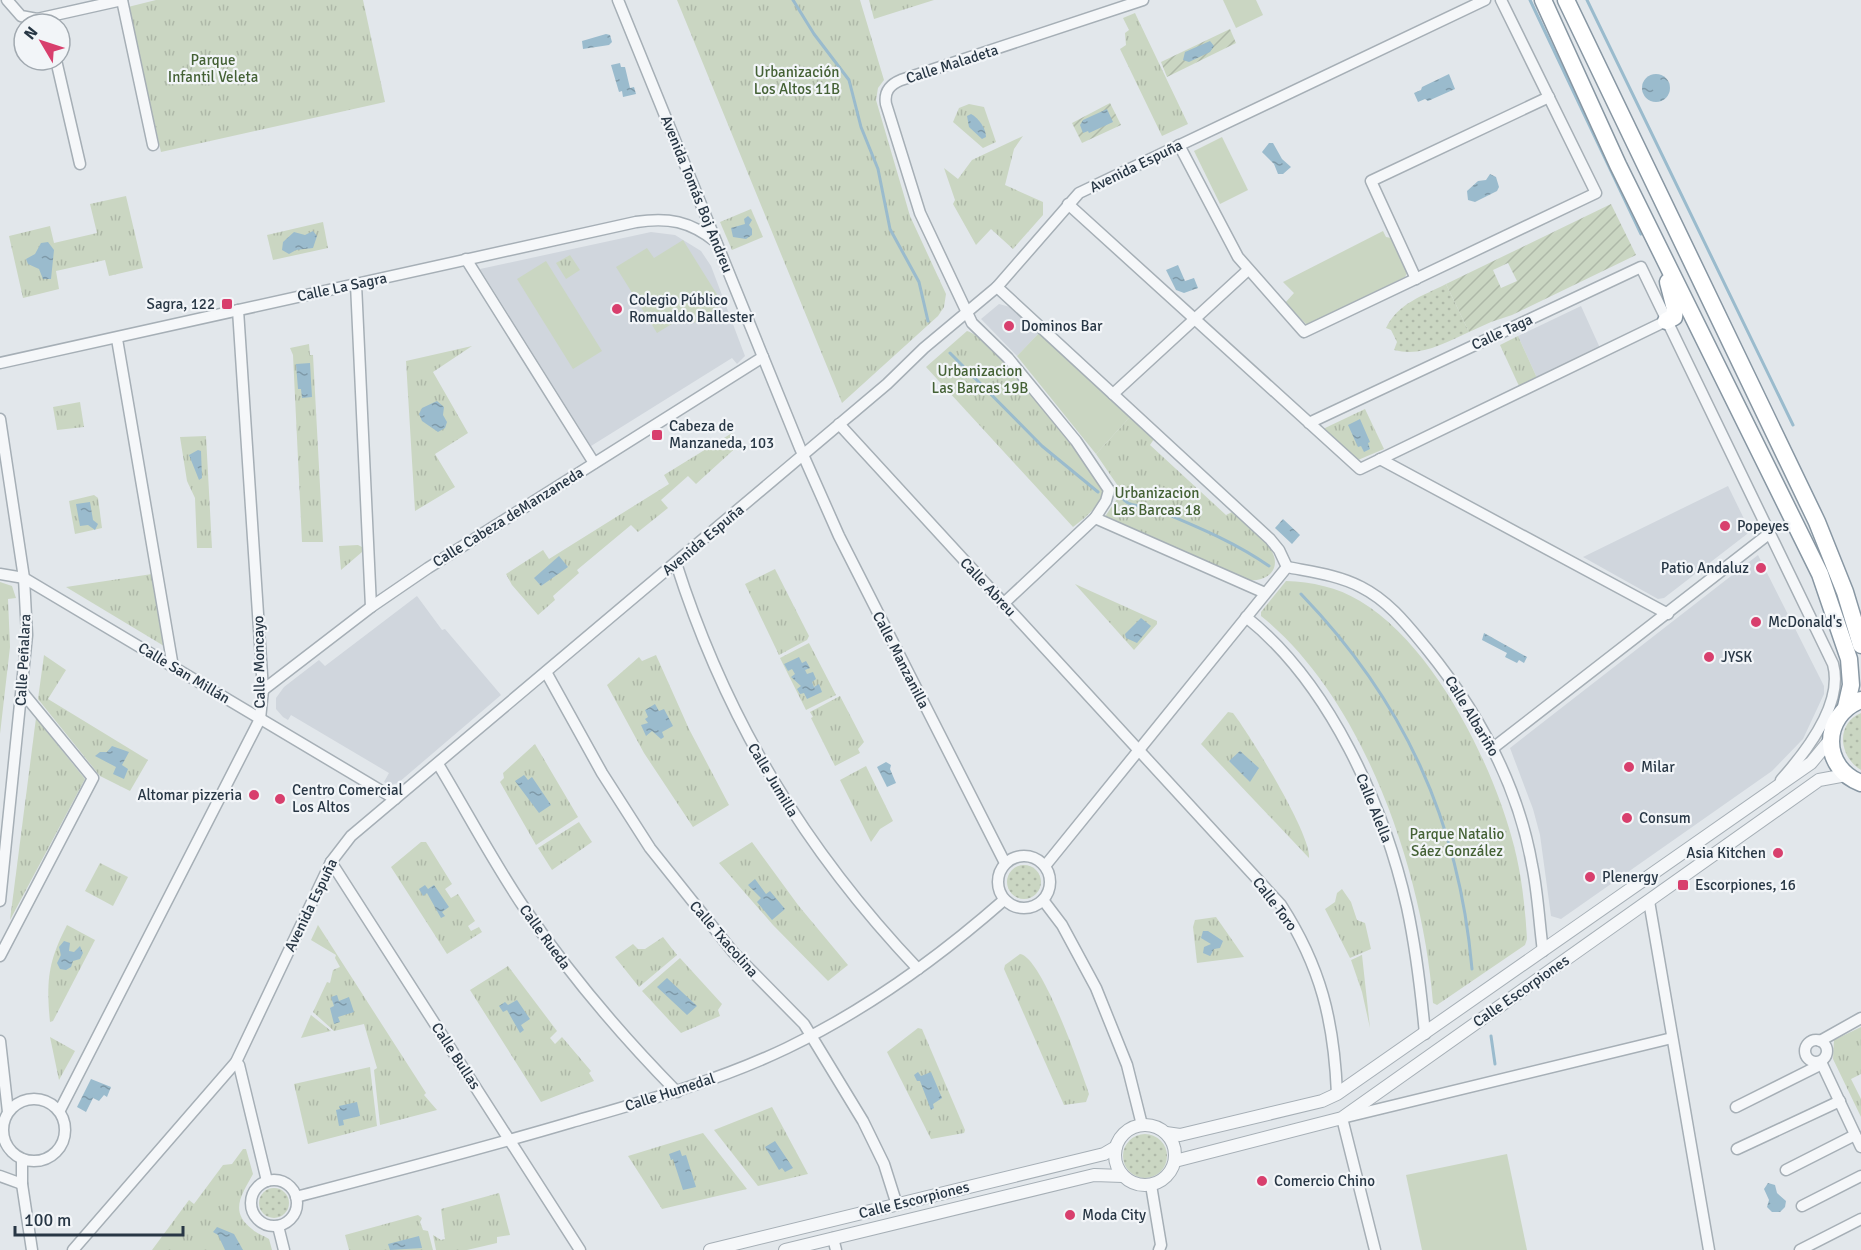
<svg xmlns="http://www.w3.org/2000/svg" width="1861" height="1250" viewBox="0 0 1861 1250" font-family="Signika,sans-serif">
	<defs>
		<pattern id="grass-dots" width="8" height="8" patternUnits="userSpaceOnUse" patternTransform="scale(1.5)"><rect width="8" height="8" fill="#cad6c2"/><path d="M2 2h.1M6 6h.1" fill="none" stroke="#aeb8a8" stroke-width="1.8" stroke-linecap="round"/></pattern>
		<pattern id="park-tufts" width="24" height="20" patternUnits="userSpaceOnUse" patternTransform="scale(1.5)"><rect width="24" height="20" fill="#cad6c2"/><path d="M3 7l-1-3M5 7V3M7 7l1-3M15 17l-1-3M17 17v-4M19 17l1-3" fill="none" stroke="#aeb8a8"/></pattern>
		<pattern id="garden-furrows" width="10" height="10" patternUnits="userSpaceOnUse" patternTransform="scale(1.5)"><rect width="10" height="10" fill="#cad6c2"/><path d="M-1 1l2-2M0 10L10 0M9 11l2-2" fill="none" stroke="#aeb8a8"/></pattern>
		<pattern id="water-ripples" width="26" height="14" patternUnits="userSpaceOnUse" patternTransform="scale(1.5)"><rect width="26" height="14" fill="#9abbcd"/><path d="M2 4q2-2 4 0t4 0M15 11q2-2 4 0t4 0" fill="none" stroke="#7e99a8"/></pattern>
	</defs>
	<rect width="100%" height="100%" fill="#e2e7eb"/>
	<g fill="#d0d6dd">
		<path d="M651 232 675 235 701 251 711 266 745 356 737 364 732 358 591 446 480 269Z"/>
		<path d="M999 304 1010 307 1039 333 1017 356 981 319Z"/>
		<path d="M1581 306 1600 348 1537 378 1518 336Z"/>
		<path d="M1728 486 1749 529 1747 534 1664 598 1658 599 1583 557Z"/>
		<path d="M1758 555 1824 686V694L1803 739 1772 771 1561 919 1551 916 1540 835 1533 809 1510 748Z"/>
		<path d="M417 596 442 630 445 629 501 695 398 783 390 785 384 782 389 773 291 715 288 720 283 717 276 709V698L284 687 319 660 325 666Z"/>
	</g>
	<g fill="url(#grass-dots)">
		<path d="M1446 284 1469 332C1444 343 1422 357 1394 350L1397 342 1391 330 1386 328C1398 303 1423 296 1446 284Z"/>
		<path d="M1861 713V770C1839 757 1835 724 1861 713Z"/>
		<circle cx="1024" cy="882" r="17"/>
		<circle cx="1145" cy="1156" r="22"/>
		<circle cx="274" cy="1203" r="15"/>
	</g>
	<g fill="url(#park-tufts)">
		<path d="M156 0H363L385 102 161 152 128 7Z"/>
		<path d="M677 0H860L884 80 878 88 876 100 910 216 946 294 944 307 938 316 842 403Z"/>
		<path d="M869 0H934L874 19Z"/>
		<path d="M1135 13 1188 124 1162 136 1120 49 1126 45 1125 33 1129 30 1123 18Z"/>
		<path d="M969 104 984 107 996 142 983 148 953 122 959 108Z"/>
		<path d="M1023 136 1014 149 1005 185 1043 202V215L1013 249 991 229 976 245 953 204 955 200 944 168 958 179 972 160Z"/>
		<path d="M126 196 143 268 109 276 105 260 56 271 59 289 23 298 9 236 50 226 54 243 97 233 90 204Z"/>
		<path d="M751 209 763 237 732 250 720 222Z"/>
		<path d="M323 222 328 248 273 260 267 235Z"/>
		<path d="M570 255 580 270 566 279 556 263Z"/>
		<path d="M967 331C999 341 1080 454 1105 485 1101 505 1089 515 1073 527L926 367Z"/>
		<path d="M1518 336 1537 378 1519 386 1500 345Z"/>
		<path d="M309 344 310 355H313L323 542H302L293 355 290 348Z"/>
		<path d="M472 346 433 372 468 433 435 454 455 487 415 511 406 361Z"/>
		<path d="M80 402 84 427 57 430 53 407Z"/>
		<path d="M1365 409 1384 449 1358 460 1323 429Z"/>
		<path d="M1130 417 1154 439 1150 445 1226 515 1232 512C1246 524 1288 552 1271 573 1264 580 1255 581 1245 580L1104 518 1119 496 1120 489 1096 454Z"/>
		<path d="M732 433 741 443 696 484 688 476 661 500 668 508 638 532 631 525 577 570 579 573 553 596 555 600 538 615 512 585 506 574 543 550 549 559 669 484 664 475Z"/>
		<path d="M206 436 212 548H197L195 498 187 481 180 437Z"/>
		<path d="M94 495 98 498 102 528 75 534 69 501Z"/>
		<path d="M358 545 362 547V552L341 570 339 546Z"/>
		<path d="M775 569 809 636 807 640 779 655 745 584Z"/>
		<path d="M152 574 164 646 66 587Z"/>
		<path d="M1286 581C1312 582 1337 587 1360 601 1432 644 1489 757 1511 835 1521 869 1525 904 1527 939L1525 945 1437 1005 1433 1003C1423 873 1365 700 1261 616V612Z"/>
		<path d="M0 582 12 586 16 598 8 599 10 647 0 734Z"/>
		<path d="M1075 584 1157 621V624L1134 650Z"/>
		<path d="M809 643 836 695 806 710 780 658Z"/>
		<path d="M44 655 66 670 48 699 148 760 130 791 100 776 38 699Z"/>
		<path d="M656 655 689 729 729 805 693 827 644 753 607 685 639 657 642 661Z"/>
		<path d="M840 696 864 742 858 749 860 753 835 766 811 718 813 717 810 712Z"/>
		<path d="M1228 712 1233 713C1250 735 1311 834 1309 858L1201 744Z"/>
		<path d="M36 718 85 779 10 920Z"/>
		<path d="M535 744 578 817 536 845 500 782 504 778 503 773Z"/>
		<path d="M866 766 893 821 880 829 871 842 840 780Z"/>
		<path d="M579 822 592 842 552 870 538 848Z"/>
		<path d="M421 842H426L452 884 445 889 451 898 458 894 475 921 468 926 471 931 479 927 482 932 447 954 391 867Z"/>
		<path d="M752 842 798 905 848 965 828 981 773 925 719 863Z"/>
		<path d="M100 863 128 877 113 906 85 891Z"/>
		<path d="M1342 889 1351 902 1357 920 1365 923 1371 949 1350 958 1325 909 1335 902 1337 893Z"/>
		<path d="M1216 917 1244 957 1197 963 1193 927 1195 920Z"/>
		<path d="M67 925 95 940 53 1021 50 1022C46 981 48 962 67 925Z"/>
		<path d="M318 925 426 1093 424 1095 437 1110 380 1125 374 1070 377 1068 364 1024 334 1031 313 1012 327 982 330 983 333 970 340 967 335 958 336 955 311 940Z"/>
		<path d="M663 937 677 955 639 987 615 957 633 944 638 949H645Z"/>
		<path d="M1020 954C1042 957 1081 1070 1089 1094L1086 1102 1064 1105 1004 969 1005 965Z"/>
		<path d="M1362 955 1370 1028 1362 992 1351 960Z"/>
		<path d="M680 958 722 1004 718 1010 720 1016 681 1033 642 991Z"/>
		<path d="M508 966 557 1031 550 1038 555 1044 562 1037 591 1071 589 1073 594 1081 541 1102 470 990Z"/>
		<path d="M311 1015 331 1031 301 1038Z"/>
		<path d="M1861 1027V1074L1851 1079 1861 1099V1117L1833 1059 1834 1040Z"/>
		<path d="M918 1028 922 1029 965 1130 964 1133 931 1139 887 1052Z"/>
		<path d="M50 1037 75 1051 59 1080Z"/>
		<path d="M370 1067 377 1126 308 1144 294 1084Z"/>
		<path d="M772 1107 808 1174 758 1186 714 1130Z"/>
		<path d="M703 1133 747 1189 662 1209 628 1156Z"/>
		<path d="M243 1149H246L253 1174C243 1193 228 1211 252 1229 257 1234 263 1235 269 1239L272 1250H152L189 1200 194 1204 223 1165 232 1164Z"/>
		<path d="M499 1193 510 1235 497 1237V1243L467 1250H436L433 1235 441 1240 445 1239 441 1209Z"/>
		<path d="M418 1215 422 1218 420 1222 423 1230 428 1231 433 1250H349L345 1235Z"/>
	</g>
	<g fill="url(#garden-furrows)" fill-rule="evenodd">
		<path d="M1230 29 1236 43 1167 77 1161 62Z"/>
		<path d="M1110 103 1121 125 1082 143 1072 123Z"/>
		<path d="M1611 204 1636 255 1512 315 1491 322 1469 332 1446 284ZM1508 263 1517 281 1501 288 1493 270Z"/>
	</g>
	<g fill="#cad6c2">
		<path d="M1223 0H1256L1263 15 1236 28Z"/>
		<path d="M1222 137 1248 190 1220 204 1194 151Z"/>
		<path d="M1383 231 1386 237 1391 238 1407 273 1405 277 1307 325 1285 303 1294 293 1283 282Z"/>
		<path d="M683 240 723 304 694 323 688 314 657 333 616 267 647 248 654 258Z"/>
		<path d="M546 261 602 351 573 369 517 279Z"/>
		<path d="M1039 333 1130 417 1096 454 1017 356Z"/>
		<path d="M1507 1154 1527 1250H1422L1406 1175Z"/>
	</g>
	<g fill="url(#water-ripples)">
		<path d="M606 34 610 35 612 42 609 45 583 49 582 41Z"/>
		<path d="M1210 41 1214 46 1210 52 1189 62 1183 60 1185 52Z"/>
		<path d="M620 63 621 67H625L630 88 634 87 636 94 623 97 622 91 619 92 611 65Z"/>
		<path d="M1449 74 1455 89 1428 101 1425 99 1418 102 1414 93 1421 90 1422 87Z"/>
		<circle cx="1656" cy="88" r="14"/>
		<path d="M1107 109 1113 122 1089 133 1088 131 1083 133 1080 125 1083 120Z"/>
		<path d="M971 114C979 118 986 129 986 137L982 139 969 127 967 116Z"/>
		<path d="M1269 143H1273L1282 159 1291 167 1283 174H1278L1274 164 1262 152Z"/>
		<path d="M1490 174 1496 177 1499 187 1497 191 1475 202 1468 200 1467 191 1478 181 1486 180Z"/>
		<path d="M748 216 752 220 749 225 752 229V235L746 239 733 237 731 228 745 224 744 219Z"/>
		<path d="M313 231 317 236 313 248 296 250 289 254 282 250 283 242 294 232 305 235Z"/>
		<path d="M48 242 54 250 51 279H43L39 269 28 264 26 259 35 254 41 243Z"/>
		<path d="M1178 265 1185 281 1194 278 1198 288 1184 293 1176 290 1166 270Z"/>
		<path d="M310 363 312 397 302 398 301 389H298L296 364Z"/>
		<path d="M437 401 444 407 443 415 447 422 445 428 438 432 422 421 419 414 422 408Z"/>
		<path d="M1360 419 1370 442 1368 443 1370 449 1364 452 1361 446 1358 447 1348 425Z"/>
		<path d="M198 450 201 451 202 478 199 480 189 455Z"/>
		<path d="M90 502 93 520 98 524 95 530 88 525 80 526 76 504Z"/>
		<path d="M1283 519 1300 535 1292 544 1275 528Z"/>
		<path d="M559 556 568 567 541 586 534 578Z"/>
		<path d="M1141 618 1151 626 1137 643 1126 638 1125 634Z"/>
		<path d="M1484 633 1527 657 1524 663 1519 660 1517 663 1505 657 1507 653 1482 640Z"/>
		<path d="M799 657 802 663 806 661 810 668 805 670 807 674 813 672 816 679 812 682 814 687 819 684 822 692 807 699 804 693 800 694 797 689 801 686 791 677 795 674 792 669 788 671 784 664Z"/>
		<path d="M655 704 659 711 664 709 673 726 662 732 664 737 661 739 652 731 646 736 641 725 648 723 645 719 648 717 645 710Z"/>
		<path d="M112 746 129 752 122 765 128 769 124 779 113 774 116 767 95 756 100 752H107Z"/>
		<path d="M1240 751 1259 768 1250 782 1229 761Z"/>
		<path d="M886 762 891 765 890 769 896 783 887 787 877 767Z"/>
		<path d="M524 775 528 780 532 777 551 805 539 813 515 781Z"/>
		<path d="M755 879 766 894 770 891 785 909 772 920 757 902 761 898 748 885Z"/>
		<path d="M425 885 428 889 434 885 449 907 442 912 445 916 441 918 427 893 423 896 419 889Z"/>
		<path d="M1203 931H1208L1223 941 1220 948 1214 949 1210 956 1203 953 1204 947 1211 944 1201 938Z"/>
		<path d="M64 941 70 943 69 951 74 952 80 946 83 953 80 959 73 961 71 967 66 970 60 969 57 963 61 955 59 947Z"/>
		<path d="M667 978 697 1006 687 1015 657 987Z"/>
		<path d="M337 995 339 1001 349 997 354 1012 338 1017 340 1022 334 1024 330 1008 334 1006 331 997Z"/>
		<path d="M517 1000 530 1019 521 1025 524 1030 520 1033 507 1010 503 1012 499 1006 505 1002 508 1005Z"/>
		<path d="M918 1072 921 1076 931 1072 942 1098 933 1104 934 1108 931 1110 920 1081H917L914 1075Z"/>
		<path d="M91 1079 111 1087 107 1097 104 1095 99 1101 93 1098 86 1112 77 1107Z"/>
		<path d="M357 1102 360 1116 343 1120 344 1125 339 1126 336 1110 340 1109 339 1106Z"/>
		<path d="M775 1141 793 1168 785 1172 782 1168 779 1170 765 1147Z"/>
		<path d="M680 1150 682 1156 686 1155 696 1187 683 1190 673 1159 671 1160 669 1154Z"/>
		<path d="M1768 1183 1775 1185 1777 1193 1786 1201 1785 1207 1780 1212H1772L1767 1207 1769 1200 1764 1189Z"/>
		<path d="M217 1227 234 1234 243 1250H225L218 1235 213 1232Z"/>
		<path d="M419 1236 422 1248 390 1250 388 1244Z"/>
	</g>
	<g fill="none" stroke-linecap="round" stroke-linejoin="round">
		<g stroke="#9abbcd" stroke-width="3">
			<path d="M793 0 814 34 849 80 861 127 878 169 890 229 919 282 928 321"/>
			<path d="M1530 0 1641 234"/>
			<path d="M1587 0 1793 425"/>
			<path d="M950 353 1042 446 1098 492"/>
			<path d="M1124 500C1132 508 1144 505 1155 509 1195 526 1233 541 1269 566"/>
			<path d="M1301 594C1404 701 1459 821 1472 969"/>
			<path d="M1491 1036 1495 1064"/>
		</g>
		<defs>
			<g id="minor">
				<path d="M7 0 21 16 37 19 122 0"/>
				<path d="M122 0 153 145"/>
				<path d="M618 0 800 448 839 536 1005 863"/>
				<path d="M56 60 80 164"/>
				<path d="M1179 145 1238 257 1304 332 1596 193 1501 0"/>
				<path d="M1068 204 1360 469 1666 321"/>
				<path d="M466 259 594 463"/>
				<path d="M1416 279 1371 181 1549 97"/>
				<path d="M356 284 371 607"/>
				<path d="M997 287 1270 539 1279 550 1287 567"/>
				<path d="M117 339 173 667"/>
				<path d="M0 363 636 222C668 217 690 221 716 242"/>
				<path d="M1113 394 1248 270"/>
				<path d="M0 419 24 578 27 635 0 901"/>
				<path d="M1309 423 1641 267 1833 664C1844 704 1806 752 1781 780"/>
				<path d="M839 424 1281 905C1321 967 1334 1021 1337 1094"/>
				<path d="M1380 459 1668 614"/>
				<path d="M1095 518 1265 593"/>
				<path d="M676 563C726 720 805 850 918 969"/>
				<path d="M1287 567C1312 572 1338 575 1361 587 1389 601 1408 626 1427 649 1478 712 1518 785 1532 865 1538 893 1539 922 1543 951"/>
				<path d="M0 574 24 578 395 799"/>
				<path d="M1003 604 1095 518 1106 501 1109 490 1076 441 1008 358 972 323 920 213 886 104C884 92 889 85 901 80L1143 0"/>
				<path d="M1246 617C1329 683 1384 805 1407 907 1416 949 1421 991 1425 1034"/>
				<path d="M546 672 602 773 650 848 733 952 804 1024 863 1121 884 1164 897 1205"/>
				<path d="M263 690 371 607 428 568 763 357"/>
				<path d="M1493 748 1770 533"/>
				<path d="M438 764C467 812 493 862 525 909 570 975 621 1035 677 1092"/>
				<circle cx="1024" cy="882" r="26"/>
				<path d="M331 862 580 1250"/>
				<path d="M1045 866 1287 567"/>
				<path d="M1043 900 1062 925 1096 988 1127 1065 1142 1125"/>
				<path d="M1649 901 1709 1250"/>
				<path d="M0 956 93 778 23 693"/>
				<circle cx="1816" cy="1051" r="11"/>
				<path d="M0 1041 8 1112"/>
				<path d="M1820 1041 1861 1018"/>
				<path d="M236 1062 239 1065 267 1181"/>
				<path d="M1821 1062 1861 1147"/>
				<circle cx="34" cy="1130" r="31"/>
				<path d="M1736 1107 1822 1064"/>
				<path d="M60 1110 260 719 263 690 238 310"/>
				<path d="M1737 1149 1840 1101"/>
				<path d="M22 1159V1184L32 1250"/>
				<path d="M1786 1170 1855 1135"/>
				<path d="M0 1176 22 1184"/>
				<circle cx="274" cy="1203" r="23"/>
				<path d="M1151 1185 1161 1245 1159 1250"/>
				<path d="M296 1197C388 1173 481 1149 572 1122 645 1101 718 1081 787 1048 866 1010 938 958 1004 900"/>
				<path d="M1802 1206 1861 1176"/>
				<path d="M278 1226 284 1250"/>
				<path d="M833 1238 836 1250"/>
				<path d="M73 1250 236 1062 331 862 351 836 887 384 924 348 997 287 1079 193 1485 0"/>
				<path d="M1375 1250 1342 1118 1672 1038"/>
				<path d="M1800 1250 1861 1219"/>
			</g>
			<g id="tertiary">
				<circle cx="1145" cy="1155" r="30"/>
				<path d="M1166 1133 1180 1135 1322 1101 1337 1094 1811 763 1830 740"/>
				<path d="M1175 1161 1342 1118 1819 780 1846 775"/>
				<path d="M710 1250 1104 1154 1116 1147"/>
				<path d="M785 1250 1094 1175 1123 1176"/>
			</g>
			<g id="trunk">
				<path d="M1543 0 1618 165 1820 574 1849 659 1851 685 1846 707"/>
				<path d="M1566 0 1817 522 1845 592 1861 645"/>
				<path d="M1666 321 1674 317 1675 309 1668 282"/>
				<path d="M1861 700C1821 715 1821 768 1861 783"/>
			</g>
		</defs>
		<use href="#minor" stroke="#a6afb6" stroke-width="13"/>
		<use href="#tertiary" stroke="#a6afb6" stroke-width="14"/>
		<use href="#trunk" stroke="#8897a3" stroke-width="19"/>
		<use href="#minor" stroke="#f5f7f9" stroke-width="10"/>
		<use href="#tertiary" stroke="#f5f7f9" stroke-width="12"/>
		<use href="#trunk" stroke="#fff" stroke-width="16"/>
	</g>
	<g fill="#d83f6d" stroke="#f2f5f8" stroke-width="2">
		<rect x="221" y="298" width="12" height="12" rx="3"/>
		<circle cx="617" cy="309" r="6"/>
		<circle cx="1009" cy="326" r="6"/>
		<rect x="651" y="429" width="12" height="12" rx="3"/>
		<circle cx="1725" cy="526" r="6"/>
		<circle cx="1761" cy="568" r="6"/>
		<circle cx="1756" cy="622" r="6"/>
		<circle cx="1709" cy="657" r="6"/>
		<circle cx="1629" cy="767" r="6"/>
		<circle cx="254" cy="795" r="6"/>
		<circle cx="280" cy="799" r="6"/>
		<circle cx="1627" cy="818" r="6"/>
		<circle cx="1778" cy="853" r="6"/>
		<circle cx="1590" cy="877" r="6"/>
		<rect x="1677" y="879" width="12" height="12" rx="3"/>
		<circle cx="1262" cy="1181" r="6"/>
		<circle cx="1070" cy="1215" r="6"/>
	</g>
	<g text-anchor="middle" stroke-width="4.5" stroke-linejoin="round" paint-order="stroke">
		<g font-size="15" fill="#446135" stroke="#f2f5f8">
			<text x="213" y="65">Parque<tspan x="213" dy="17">Infantil Veleta</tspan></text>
			<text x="797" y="77">Urbanización<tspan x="797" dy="17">Los Altos 11B</tspan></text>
			<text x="980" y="376">Urbanizacion<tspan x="980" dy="17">Las Barcas 19B</tspan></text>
			<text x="1157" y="498">Urbanizacion<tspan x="1157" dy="17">Las Barcas 18</tspan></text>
			<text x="1457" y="839">Parque Natalio<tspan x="1457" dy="17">Sáez González</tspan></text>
		</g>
		<g font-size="15" fill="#283745" stroke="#f2f5f8">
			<text transform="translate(952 64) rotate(-18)" y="5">Calle Maladeta</text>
			<text transform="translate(1136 166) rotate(-26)" y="5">Avenida Espuña</text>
			<text transform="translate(697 194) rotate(68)" y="5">Avenida Tomás Boj Andreu</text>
			<text transform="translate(342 287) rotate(-12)" y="5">Calle La Sagra</text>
			<text transform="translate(1502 332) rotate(-25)" y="5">Calle Taga</text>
			<text transform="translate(508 517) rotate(-32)" y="5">Calle Cabeza deManzaneda</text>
			<text transform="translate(703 540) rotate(-40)" y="5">Avenida Espuña</text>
			<text transform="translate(988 587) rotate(47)" y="5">Calle Abreu</text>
			<text transform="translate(23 660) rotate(-87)" y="5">Calle Peñalara</text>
			<text transform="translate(901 660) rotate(63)" y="5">Calle Manzanilla</text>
			<text transform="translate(259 662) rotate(-91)" y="5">Calle Moncayo</text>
			<text transform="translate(184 673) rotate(31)" y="5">Calle San Millán</text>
			<text transform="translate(1472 716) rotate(59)" y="5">Calle Albariño</text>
			<text transform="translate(773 780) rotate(59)" y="5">Calle Jumilla</text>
			<text transform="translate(1374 808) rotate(68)" y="5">Calle Alella</text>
			<text transform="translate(1275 904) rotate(53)" y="5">Calle Toro</text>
			<text transform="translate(311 905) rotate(-64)" y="5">Avenida Espuña</text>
			<text transform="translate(545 937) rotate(54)" y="5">Calle Rueda</text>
			<text transform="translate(724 939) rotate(49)" y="5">Calle Txacolina</text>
			<text transform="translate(1521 991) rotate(-35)" y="5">Calle Escorpiones</text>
			<text transform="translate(456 1056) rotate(57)" y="5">Calle Bullas</text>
			<text transform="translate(670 1092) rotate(-18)" y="5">Calle Humedal</text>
			<text transform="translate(914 1200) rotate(-14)" y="5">Calle Escorpiones</text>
		</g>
		<g font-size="15" fill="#283745" stroke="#f2f5f8" text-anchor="start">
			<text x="629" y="305">Colegio Público<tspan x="629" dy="17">Romualdo Ballester</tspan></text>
			<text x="215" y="309" text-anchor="end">Sagra, 122</text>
			<text x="1021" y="331">Dominos Bar</text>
			<text x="669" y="431">Cabeza de<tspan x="669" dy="17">Manzaneda, 103</tspan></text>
			<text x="1737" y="531">Popeyes</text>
			<text x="1749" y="573" text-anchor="end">Patio Andaluz</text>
			<text x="1768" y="627">McDonald's</text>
			<text x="1721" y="662">JYSK</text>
			<text x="1641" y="772">Milar</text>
			<text x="292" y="795">Centro Comercial<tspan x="292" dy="17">Los Altos</tspan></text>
			<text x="242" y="800" text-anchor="end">Altomar pizzeria</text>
			<text x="1639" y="823">Consum</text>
			<text x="1766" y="858" text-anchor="end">Asia Kitchen</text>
			<text x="1602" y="882">Plenergy</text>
			<text x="1695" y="890">Escorpiones, 16</text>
			<text x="1274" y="1186">Comercio Chino</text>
			<text x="1082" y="1220">Moda City</text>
		</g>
	</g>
	<g transform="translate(42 42) rotate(309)"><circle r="28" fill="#f2f5f8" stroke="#a1a9b0" stroke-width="1.5"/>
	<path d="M0-4.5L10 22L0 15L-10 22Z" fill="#d83f6d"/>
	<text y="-9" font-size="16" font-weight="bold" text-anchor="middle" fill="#283745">N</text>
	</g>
	<path d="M15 1226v9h168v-9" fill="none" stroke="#283745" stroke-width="3"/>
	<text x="24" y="1226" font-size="18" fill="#283745" stroke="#f2f5f8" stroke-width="4.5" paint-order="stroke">100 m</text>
</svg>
